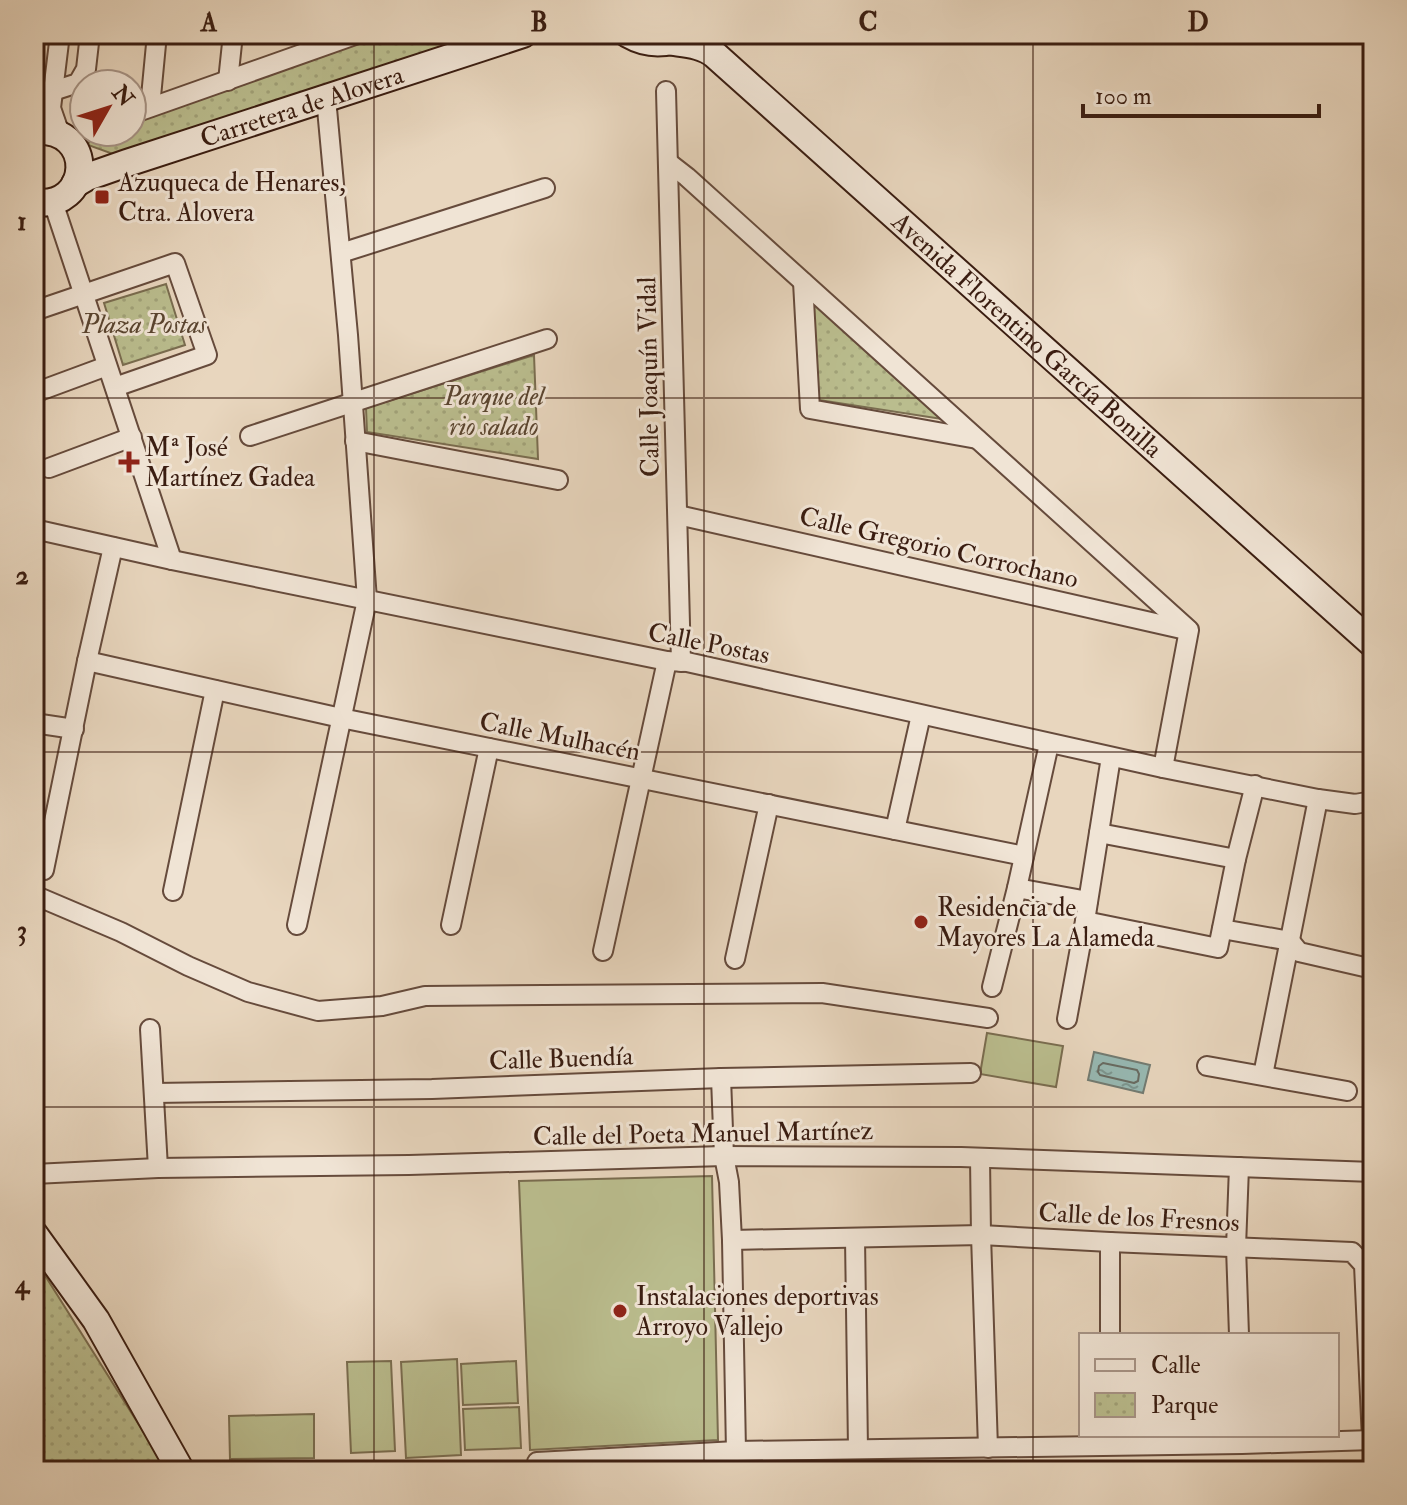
<svg xmlns="http://www.w3.org/2000/svg" width="1407" height="1505" viewBox="0 0 1407 1505" font-family="'IM FELL Double Pica',serif">
	<defs>
		<pattern id="park-dots" width="8" height="8" patternUnits="userSpaceOnUse" patternTransform="scale(2)"><rect width="8" height="8" fill="#babd8e"/><path d="M2 2h.1M6 6h.1" fill="none" stroke="#a1a279" stroke-width="1.8" stroke-linecap="round"/></pattern>
		<pattern id="water-ripples" width="26" height="14" patternUnits="userSpaceOnUse" patternTransform="scale(2)"><rect width="26" height="14" fill="#97b9b3"/><path d="M2 4q2-2 4 0t4 0M15 11q2-2 4 0t4 0" fill="none" stroke="#7c9690"/></pattern>
	</defs>
	<rect width="100%" height="100%" fill="#e8d6be"/>
	<filter id="stains"><feTurbulence type="fractalNoise" baseFrequency=".0025" numOctaves="4"/><feColorMatrix values="0 0 0 0 .2 0 0 0 0 .09 0 0 0 0 .02 0 0 0 .5 -.17"/></filter>
	<radialGradient id="worn" r=".72"><stop offset=".6" stop-color="#630" stop-opacity="0"/><stop offset="1" stop-color="#630" stop-opacity=".3"/></radialGradient>
	<g fill="#babd8e" stroke="#7a6d50" stroke-width="2">
		<path d="M987 1033 1063 1046 1056 1087 980 1074Z"/>
		<path d="M712 1176 718 1440 530 1450 519 1181Z"/>
		<path d="M457 1359 461 1455 406 1458 401 1362Z"/>
		<path d="M391 1361 395 1451 351 1453 347 1362Z"/>
		<path d="M516 1361 518 1403 463 1405 461 1364Z"/>
		<path d="M519 1407 521 1448 465 1450 463 1409Z"/>
		<path d="M314 1414V1458L230 1459 229 1416Z"/>
	</g>
	<g fill="url(#park-dots)" stroke="#7a6d50" stroke-width="2">
		<path d="M370 34H483L113 154 88 145 93 132H132V118Z"/>
		<path d="M166 284 185 345 123 365 104 303Z"/>
		<path d="M811 300 942 419 819 400Z"/>
		<path d="M534 355 538 459 367 432 366 408Z"/>
		<path d="M34 1258 168 1471H34Z"/>
	</g>
	<path fill="url(#water-ripples)" stroke="#727b72" stroke-width="2" d="M1094 1052 1150 1065 1143 1093 1088 1080Z"/>
	<g fill="none" stroke-linecap="round" stroke-linejoin="round">
		<path stroke="#686b62" stroke-width="2" d="M1103 1063 1137 1070 1139 1074 1138 1081 1134 1083 1100 1075 1098 1072 1099 1066Z"/>
		<defs>
			<g id="street">
				<path d="M60 34 51 108 60 134"/>
				<path d="M228 81 233 34"/>
				<path d="M53 91 78 83 86 69 90 34"/>
				<path d="M666 91 681 662"/>
				<path d="M150 107 157 34"/>
				<path d="M132 114 358 34"/>
				<path d="M669 163 687 177 1189 630 1163 768"/>
				<path d="M53 202 172 560"/>
				<path d="M341 253 545 188"/>
				<path d="M803 282 810 409 977 439"/>
				<path d="M34 311 175 263 207 355 115 387"/>
				<path d="M34 393 107 366"/>
				<path d="M250 436 547 339"/>
				<path d="M355 441 558 480"/>
				<path d="M49 468 132 437"/>
				<path d="M678 515 1186 630"/>
				<path d="M34 529 172 560 667 661 687 662 1163 768 1318 799 1355 804 1373 801"/>
				<path d="M87 661 341 718 1024 856"/>
				<path d="M34 723 74 729"/>
				<path d="M895 830 921 715"/>
				<path d="M1099 833 1236 859"/>
				<path d="M44 870 87 661 113 547"/>
				<path d="M1017 888 1088 901"/>
				<path d="M173 891 215 690"/>
				<path d="M34 895 121 932 188 966 248 992 318 1011 382 1006 425 996 822 993 988 1018"/>
				<path d="M1085 921 1218 948 1236 859 1255 785"/>
				<path d="M297 925 367 600 348 335 326 98"/>
				<path d="M451 925 489 748"/>
				<path d="M1222 929 1290 941 1299 952 1373 969"/>
				<path d="M603 951 667 661"/>
				<path d="M735 959 769 804"/>
				<path d="M992 987 1017 888 1049 744"/>
				<path d="M1067 1019 1085 921 1111 757"/>
				<path d="M150 1029 158 1168"/>
				<path d="M1207 1066 1347 1091"/>
				<path d="M1263 1075 1318 799"/>
				<path d="M721 1078 724 1156 729 1182 732 1240 736 1451"/>
				<path d="M154 1093 432 1089 721 1078 971 1073"/>
				<path d="M980 1158 981 1235 988 1448"/>
				<path d="M34 1174 158 1168 409 1165 724 1156 961 1157 1373 1172"/>
				<path d="M855 1238 858 1449"/>
				<path d="M732 1240 981 1235 1110 1242 1352 1252 1364 1265 1372 1440"/>
				<path d="M1110 1242V1335"/>
				<path d="M1239 1335 1236 1247 1239 1167"/>
				<path d="M537 1462 736 1451 1242 1444 1373 1440"/>
			</g>
			<g id="secondary">
				<path d="M628 34C649 46 668 45 688 34"/>
				<path id="s1" d="M673 42C687 44 703 45 715 55L1373 644"/>
				<path d="M34 131C97 126 92 211 34 202"/>
				<path id="s2" d="M75 184 87 177 127 163 523 34"/>
				<path d="M34 1234 96 1320 181 1471"/>
			</g>
		</defs>
		<use href="#street" stroke="#664b3c" stroke-width="22"/>
		<use href="#secondary" stroke="#3a1d11" stroke-width="30"/>
		<use href="#street" stroke="#f0e4d5" stroke-width="18"/>
		<use href="#secondary" stroke="#f0e4d5" stroke-width="26"/>
	</g>
	<path fill="none" stroke="#3a1d11" stroke-width="2" stroke-opacity="0.55" d="M374 34V1471M704 34V1471M1033 34V1471M34 398H1373M34 752H1373M34 1107H1373"/>
	<g fill="#8f2418" stroke="#f0e4d5" stroke-width="3">
		<rect x="94" y="189" width="16" height="16" rx="4"/>
		<path d="M125 450h8v8h8v8h-8v8h-8v-8h-8v-8h8z"/>
		<circle cx="921" cy="922" r="8"/>
		<circle cx="620" cy="1311" r="8"/>
	</g>
	<g text-anchor="middle" stroke-width="6" stroke-linejoin="round" paint-order="stroke">
		<g font-size="26" fill="#3a1d11" stroke="#f0e4d5">
			<text dy="9" stroke="none"><textPath href="#s2" startOffset="240">Carretera de Alovera</textPath></text>
			<text dy="9" stroke="none"><textPath href="#s1" startOffset="464">Avenida Florentino García Bonilla</textPath></text>
			<text transform="translate(648 377) rotate(-91)" y="9">Calle Joaquín Vidal</text>
			<text transform="translate(939 547) rotate(13)" y="9">Calle Gregorio Corrochano</text>
			<text transform="translate(709 643) rotate(11)" y="9">Calle Postas</text>
			<text transform="translate(560 736) rotate(11)" y="9">Calle Mulhacén</text>
			<text transform="translate(561 1058) rotate(-2)" y="9">Calle Buendía</text>
			<text transform="translate(703 1133) rotate(-1)" y="9">Calle del Poeta Manuel Martínez</text>
			<text transform="translate(1139 1217) rotate(3)" y="9">Calle de los Fresnos</text>
		</g>
		<g font-size="26" fill="#3a1d11" stroke="#f0e4d5" text-anchor="start">
			<text x="118" y="191">Azuqueca de Henares,<tspan x="118" dy="30">Ctra. Alovera</tspan></text>
			<text x="145" y="456">Mª José<tspan x="145" dy="30">Martínez Gadea</tspan></text>
			<text x="937" y="916">Residencia de<tspan x="937" dy="30">Mayores La Alameda</tspan></text>
			<text x="636" y="1305">Instalaciones deportivas<tspan x="636" dy="30">Arroyo Vallejo</tspan></text>
		</g>
		<g font-size="26" font-style="italic" fill="#5a4530" stroke="#f0e4d5">
			<text x="144" y="333">Plaza Postas</text>
			<text x="494" y="405">Parque del<tspan x="494" dy="30">rio salado</tspan></text>
		</g>
	</g>
	<rect width="1407" height="1505" fill="none" stroke="#e8d6be" stroke-width="88"/>
	<rect x="1079" y="1333" width="260" height="104" fill="#f0e4d5" stroke="#a79487" stroke-width="2"/>
	<rect x="1095" y="1359" width="40" height="12" fill="#f0e4d5" stroke="#a79487" stroke-width="2"/>
	<text x="1151" y="1373" font-size="24" fill="#3a1d11">Calle</text>
	<rect x="1095" y="1393" width="40" height="24" fill="url(#park-dots)" stroke="#a79487" stroke-width="2"/>
	<text x="1151" y="1413" font-size="24" fill="#3a1d11">Parque</text>
	<g transform="translate(108 108) rotate(51)"><circle r="38" fill="#f0e4d5" stroke="#a79487" stroke-width="2"/>
	<path d="M0-6L14 30L0 20L-14 30Z" fill="#8f2418"/>
	<text y="-12" font-size="22" font-weight="bold" text-anchor="middle" fill="#3a1d11">N</text>
	</g>
	<path d="M1083 104v12h236v-12" fill="none" stroke="#3a1d11" stroke-width="4"/>
	<text x="1095" y="104" font-size="24" fill="#3a1d11" stroke="#f0e4d5" stroke-width="6" paint-order="stroke">100 m</text>
	<rect x="44" y="44" width="1319" height="1417" fill="none" stroke="#3a1d11" stroke-width="3"/>
	<g font-size="26" text-anchor="middle" font-weight="bold" fill="#3a1d11">
		<text x="209" y="31">A</text>
		<text x="539" y="31">B</text>
		<text x="868" y="31">C</text>
		<text x="1198" y="31">D</text>
		<text x="22" y="230">1</text>
		<text x="22" y="584">2</text>
		<text x="22" y="939">3</text>
		<text x="22" y="1293">4</text>
	</g>
	<rect width="100%" height="100%" filter="url(#stains)"/>
	<rect width="100%" height="100%" fill="url(#worn)"/>
</svg>
